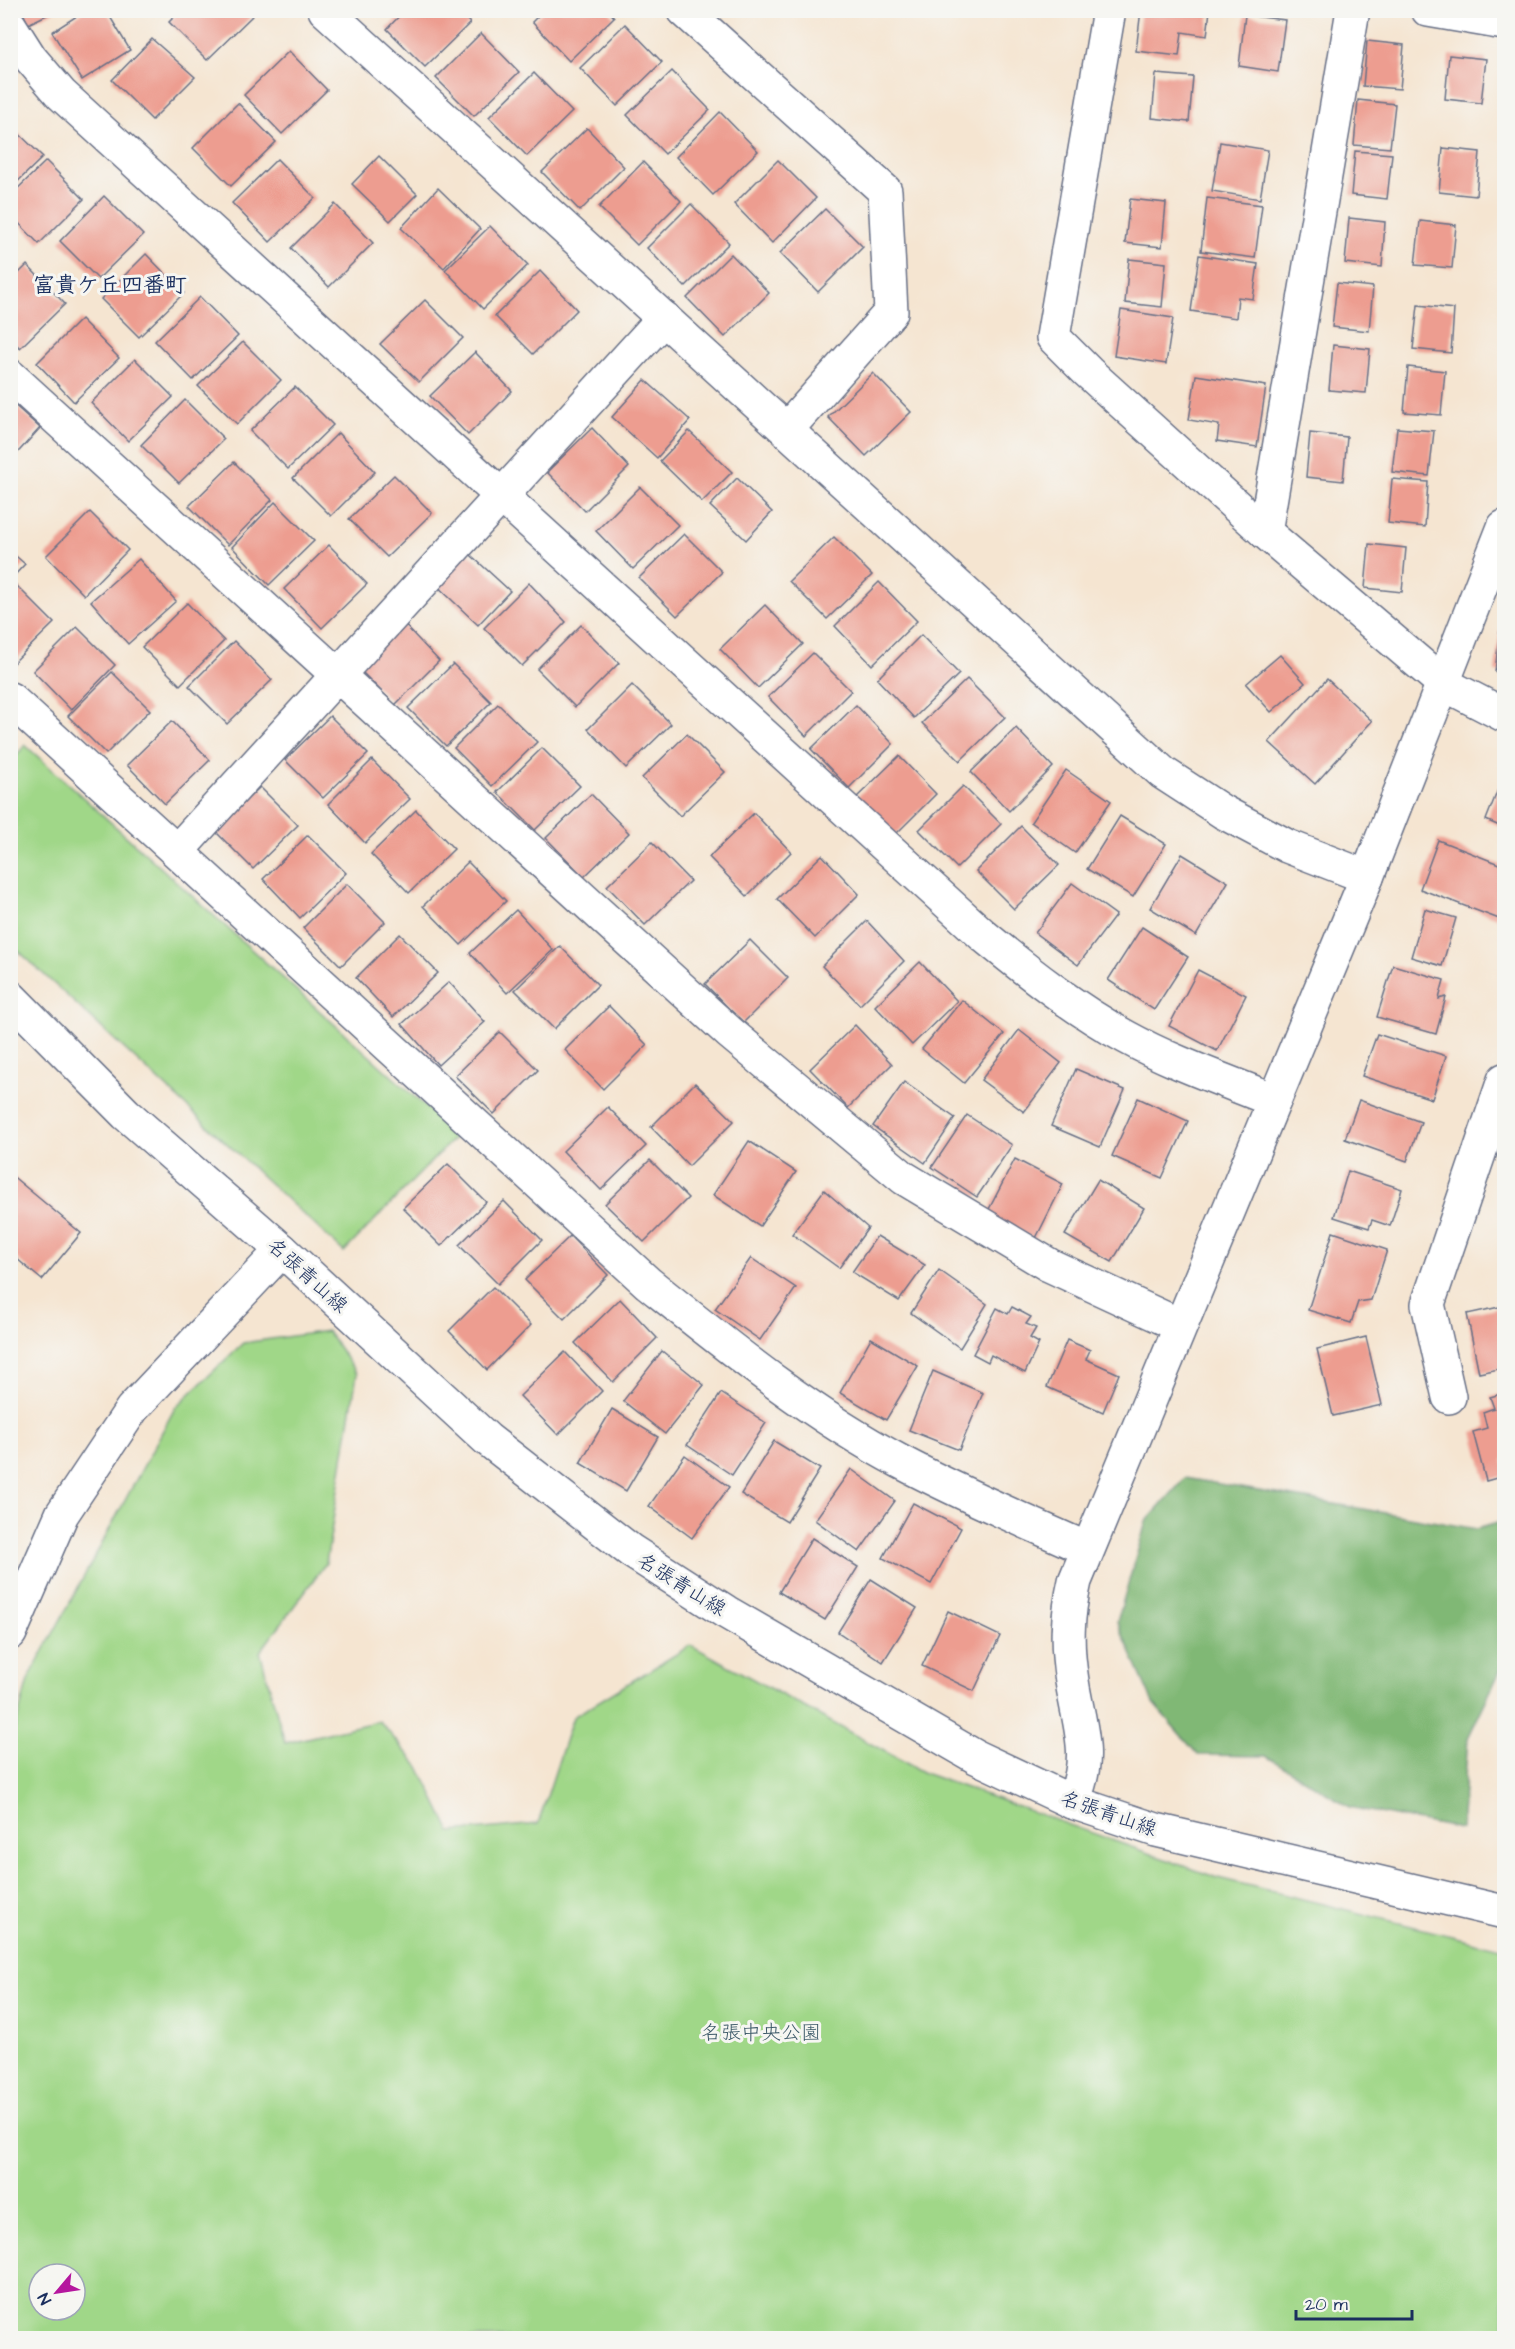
<svg xmlns="http://www.w3.org/2000/svg" width="1515" height="2349" viewBox="0 0 1515 2349" font-family="'Architects Daughter','Klee One',sans-serif">
	<rect width="100%" height="100%" fill="#f6f6f2"/>
	<filter id="ink" filterUnits="userSpaceOnUse"><feTurbulence type="fractalNoise" baseFrequency=".0167" numOctaves="2"/><feDisplacementMap in="SourceGraphic" scale="12" xChannelSelector="R" yChannelSelector="G"/><feConvolveMatrix kernelMatrix="1 2 1 2 8 2 1 2 1" color-interpolation-filters="sRGB"/></filter>
	<filter id="wash" filterUnits="userSpaceOnUse"><feTurbulence type="fractalNoise" baseFrequency=".008" numOctaves="4" result="noise"/><feDisplacementMap in="SourceGraphic" scale="24" xChannelSelector="R" yChannelSelector="G"/><feGaussianBlur stdDeviation="1.35" result="paint"/><feColorMatrix in="noise" values="0 0 0 0 0 0 0 0 0 0 0 0 0 0 0 0 0 1.4 0 .05"/><feComposite in="paint" operator="in"/></filter>
	<g filter="url(#wash)">
		<rect width="100%" height="100%" fill="#f5e5d1"/>
		<g fill="#a0d788" stroke="#5e8373" stroke-width="1.5" fill-rule="evenodd">
			<path d="M25 745 457 1135 344 1252 11 944V762Z"/>
			<path d="M327 1331 357 1374 326 1563 260 1652 285 1743 379 1721 419 1767 451 1832 538 1824 573 1717 691 1645 924 1773 1218 1878 1504 1949V2338H11L10 1747 28 1680 175 1408 243 1343ZM39 2274H75V2310H39Z"/>
		</g>
		<path fill="#80b874" stroke="#4e7469" stroke-width="1.5" d="M1185 1478 1477 1529 1504 1521V1663L1468 1738 1461 1829 1349 1807 1266 1756 1198 1755 1153 1703 1117 1622 1146 1522Z"/>
		<g id="blocks">
			<g fill="#ed9d90">
				<path d="M22 10H57L28 24Z"/>
				<path d="M86 10H106L130 50 82 80 52 32Z"/>
				<path d="M181 10H246L252 16 207 60 169 22Z"/>
				<path d="M405 10H457L470 23 425 67 387 29Z"/>
				<path d="M544 10H608L614 17 569 61 532 22Z"/>
				<path d="M1141 10H1210L1207 36 1182 32 1179 56 1136 51Z"/>
				<path d="M1245 15 1285 20 1278 72 1239 66Z"/>
				<path d="M625 24 662 62 617 106 580 68Z"/>
				<path d="M481 33 519 72 474 116 436 78Z"/>
				<path d="M152 39 195 77 152 120 112 80Z"/>
				<path d="M1367 41 1404 45 1400 89 1363 86Z"/>
				<path d="M289 51 327 90 282 134 244 95Z"/>
				<path d="M1449 55 1486 59 1481 103 1445 99Z"/>
				<path d="M672 71 710 110 665 154 627 115Z"/>
				<path d="M534 73 572 112 527 156 489 117Z"/>
				<path d="M1156 74 1193 77 1189 122 1152 118Z"/>
				<path d="M1358 100 1395 104 1390 148 1354 145Z"/>
				<path d="M238 103 276 142 231 186 193 148Z"/>
				<path d="M720 112 758 151 713 195 676 157Z"/>
				<path d="M10 125 43 157 10 189Z"/>
				<path d="M587 128 624 167 580 211 542 172Z"/>
				<path d="M1220 142 1268 150 1260 199 1212 191Z"/>
				<path d="M1443 148 1480 152 1476 196 1439 192Z"/>
				<path d="M1355 151 1392 154 1387 199 1351 195Z"/>
				<path d="M379 156 417 194 390 221 352 184Z"/>
				<path d="M277 159 315 198 270 242 232 203Z"/>
				<path d="M778 160 816 198 772 243 734 204Z"/>
				<path d="M46 161 84 199 39 244 10 214V196Z"/>
				<path d="M643 162 681 201 637 245 599 207Z"/>
				<path d="M438 188 480 229 444 268 401 228Z"/>
				<path d="M104 196 143 235 98 279 60 241Z"/>
				<path d="M1207 198 1262 205 1255 258 1201 251Z"/>
				<path d="M1130 199 1166 203 1162 247 1125 243Z"/>
				<path d="M335 204 373 243 329 287 291 248Z"/>
				<path d="M691 204 729 243 685 287 647 248Z"/>
				<path d="M825 209 863 247 818 292 780 253Z"/>
				<path d="M1349 218 1385 222 1382 267 1345 263Z"/>
				<path d="M1420 221 1456 225 1452 268 1415 265Z"/>
				<path d="M490 226 528 265 483 309 445 270Z"/>
				<path d="M146 254 184 293 139 337 101 299Z"/>
				<path d="M731 254 769 293 725 337 687 298Z"/>
				<path d="M1199 255 1258 264 1253 299 1238 297 1236 318 1191 311Z"/>
				<path d="M1129 259 1166 263 1162 307 1125 303Z"/>
				<path d="M10 263 19 272 10 280Z"/>
				<path d="M27 265 65 304 20 348 10 338V282Z"/>
				<path d="M540 271 577 310 533 354 495 316Z"/>
				<path d="M1337 283 1373 287 1369 331 1332 327Z"/>
				<path d="M200 297 238 336 193 380 155 341Z"/>
				<path d="M425 300 463 338 419 382 380 344Z"/>
				<path d="M1418 305 1454 309 1451 353 1413 349Z"/>
				<path d="M1121 310 1173 318 1166 364 1114 356Z"/>
				<path d="M81 319 119 358 74 402 37 363Z"/>
				<path d="M243 342 281 380 237 424 198 386Z"/>
				<path d="M1333 345 1370 349 1366 393 1329 390Z"/>
				<path d="M475 352 512 391 468 435 430 396Z"/>
				<path d="M135 359 173 397 128 441 91 403Z"/>
				<path d="M1408 367 1445 371 1441 415 1404 412Z"/>
				<path d="M873 373 911 412 866 456 828 417Z"/>
				<path d="M1196 375 1266 386 1257 447 1217 441 1219 425 1189 420Z"/>
				<path d="M645 380 690 420 657 458 612 417Z"/>
				<path d="M295 387 333 425 288 469 250 431Z"/>
				<path d="M185 400 224 439 179 483 141 445Z"/>
				<path d="M10 401 40 428 10 461Z"/>
				<path d="M592 428 629 467 585 511 547 472Z"/>
				<path d="M1397 428 1434 431 1429 476 1392 472Z"/>
				<path d="M689 431 732 472 702 502 660 461Z"/>
				<path d="M338 433 375 472 331 516 293 478Z"/>
				<path d="M1310 433 1347 437 1343 481 1306 477Z"/>
				<path d="M234 462 272 500 228 545 189 506Z"/>
				<path d="M10 472 16 477 10 484Z"/>
				<path d="M394 475 432 513 387 557 349 519Z"/>
				<path d="M737 478 772 512 746 540 710 506Z"/>
				<path d="M1392 479 1428 482 1425 527 1388 523Z"/>
				<path d="M640 487 678 525 633 569 596 531Z"/>
				<path d="M275 502 314 541 269 585 232 547Z"/>
				<path d="M90 512 128 550 84 595 46 556Z"/>
				<path d="M684 534 722 572 677 616 639 578Z"/>
				<path d="M834 537 872 575 827 619 789 581Z"/>
				<path d="M1369 544 1406 548 1402 592 1365 588Z"/>
				<path d="M329 545 367 584 322 628 284 589Z"/>
				<path d="M461 546 510 591 478 625 430 579Z"/>
				<path d="M10 551 25 564 10 580Z"/>
				<path d="M139 559 176 601 128 644 91 601Z"/>
				<path d="M879 582 917 621 872 665 835 626Z"/>
				<path d="M529 583 566 622 522 666 484 628Z"/>
				<path d="M16 585 54 623 10 666V590Z"/>
				<path d="M187 603 224 641 180 685 142 647Z"/>
				<path d="M765 605 803 644 758 688 720 649Z"/>
				<path d="M402 622 439 661 395 705 357 667Z"/>
				<path d="M581 625 619 663 575 707 537 669Z"/>
				<path d="M77 627 115 665 71 710 33 671Z"/>
				<path d="M1500 628 1504 629V673L1495 672Z"/>
				<path d="M921 635 959 674 914 718 877 679Z"/>
				<path d="M234 641 272 680 227 724 189 686Z"/>
				<path d="M813 653 851 691 806 736 768 697Z"/>
				<path d="M1280 655 1305 683 1271 712 1246 684Z"/>
				<path d="M453 664 491 702 446 746 408 708Z"/>
				<path d="M112 672 150 710 106 754 68 716Z"/>
				<path d="M967 679 1005 717 960 761 922 723Z"/>
				<path d="M1327 679 1372 721 1315 784 1269 742Z"/>
				<path d="M632 685 671 724 626 768 588 729Z"/>
				<path d="M498 704 537 742 492 786 454 748Z"/>
				<path d="M856 705 893 744 849 788 811 749Z"/>
				<path d="M330 716 368 754 323 798 285 760Z"/>
				<path d="M172 721 210 760 165 804 127 765Z"/>
				<path d="M1016 728 1053 767 1009 811 971 772Z"/>
				<path d="M687 734 725 772 680 816 642 778Z"/>
				<path d="M542 748 580 786 535 830 497 792Z"/>
				<path d="M899 756 936 794 891 839 854 800Z"/>
				<path d="M372 760 410 799 365 843 328 804Z"/>
				<path d="M1066 770 1111 801 1075 853 1031 822Z"/>
				<path d="M1504 774V828L1486 820Z"/>
				<path d="M963 786 1001 824 957 868 919 830Z"/>
				<path d="M260 787 298 825 253 869 215 831Z"/>
				<path d="M591 794 629 833 584 877 546 838Z"/>
				<path d="M416 810 454 849 409 893 371 854Z"/>
				<path d="M754 813 791 852 747 896 709 857Z"/>
				<path d="M1120 816 1166 844 1133 897 1087 869Z"/>
				<path d="M1021 826 1059 865 1014 909 976 871Z"/>
				<path d="M308 835 346 873 300 918 263 879Z"/>
				<path d="M1438 840 1504 866V904L1499 919 1420 889Z"/>
				<path d="M652 842 690 881 645 925 607 886Z"/>
				<path d="M1182 854 1228 882 1196 936 1150 908Z"/>
				<path d="M822 855 859 894 815 938 777 899Z"/>
				<path d="M468 862 506 901 461 945 423 906Z"/>
				<path d="M1072 883 1116 915 1078 965 1035 933Z"/>
				<path d="M347 884 385 922 341 966 303 928Z"/>
				<path d="M1425 909 1456 918 1442 966 1411 957Z"/>
				<path d="M516 910 553 950 507 993 470 953Z"/>
				<path d="M867 921 904 961 860 1005 822 966Z"/>
				<path d="M1142 927 1188 957 1154 1010 1108 980Z"/>
				<path d="M400 934 438 973 393 1017 356 978Z"/>
				<path d="M750 940 788 978 743 1023 705 984Z"/>
				<path d="M560 946 598 985 554 1029 515 990Z"/>
				<path d="M920 962 957 1001 912 1045 875 1006Z"/>
				<path d="M1393 965 1444 980 1439 999 1446 997 1436 1034 1377 1017Z"/>
				<path d="M1198 970 1246 995 1217 1051 1169 1026Z"/>
				<path d="M449 982 485 1022 438 1065 402 1024Z"/>
				<path d="M962 1000 1004 1034 964 1083 922 1049Z"/>
				<path d="M609 1006 647 1045 603 1089 565 1050Z"/>
				<path d="M855 1025 892 1064 848 1108 810 1069Z"/>
				<path d="M1019 1030 1061 1063 1024 1112 981 1080Z"/>
				<path d="M500 1032 538 1070 494 1114 455 1076Z"/>
				<path d="M1377 1034 1446 1056 1432 1099 1362 1076Z"/>
				<path d="M1076 1069 1125 1090 1100 1147 1051 1126Z"/>
				<path d="M904 1082 955 1118 925 1163 873 1126Z"/>
				<path d="M695 1083 734 1121 689 1166 651 1127Z"/>
				<path d="M1138 1098 1188 1121 1162 1178 1112 1156Z"/>
				<path d="M1359 1100 1421 1122 1407 1161 1345 1139Z"/>
				<path d="M608 1107 646 1146 601 1190 563 1151Z"/>
				<path d="M967 1115 1012 1145 977 1197 932 1167Z"/>
				<path d="M749 1141 796 1172 760 1226 713 1195Z"/>
				<path d="M1015 1159 1063 1184 1035 1240 986 1215Z"/>
				<path d="M650 1160 688 1198 644 1242 605 1204Z"/>
				<path d="M448 1164 486 1202 441 1246 403 1208Z"/>
				<path d="M1348 1171 1402 1189 1390 1226 1372 1220 1369 1228 1334 1217Z"/>
				<path d="M10 1174 81 1233 42 1280 10 1253Z"/>
				<path d="M1098 1180 1144 1208 1112 1262 1065 1235Z"/>
				<path d="M824 1190 868 1228 839 1268 792 1234Z"/>
				<path d="M504 1201 542 1240 498 1284 459 1245Z"/>
				<path d="M1333 1232 1387 1250 1371 1300 1358 1302 1351 1323 1308 1310Z"/>
				<path d="M570 1236 608 1275 564 1319 525 1280Z"/>
				<path d="M877 1236 925 1265 899 1301 852 1272Z"/>
				<path d="M751 1258 796 1288 760 1340 715 1309Z"/>
				<path d="M939 1270 987 1304 960 1348 911 1313Z"/>
				<path d="M493 1287 531 1325 487 1370 449 1331Z"/>
				<path d="M620 1299 657 1338 613 1382 575 1343Z"/>
				<path d="M1504 1306V1368L1479 1373 1467 1314Z"/>
				<path d="M1012 1307 1031 1317 1026 1324 1036 1328 1030 1338 1039 1343 1025 1373 991 1355 988 1362 973 1354 997 1308 1008 1314Z"/>
				<path d="M1366 1337 1382 1405 1333 1416 1317 1349Z"/>
				<path d="M871 1338 918 1366 886 1420 840 1393Z"/>
				<path d="M1067 1340 1090 1350 1086 1359 1119 1374 1103 1412 1047 1387Z"/>
				<path d="M662 1351 704 1385 665 1434 623 1401Z"/>
				<path d="M565 1352 602 1391 558 1435 520 1396Z"/>
				<path d="M933 1371 983 1393 959 1450 909 1430Z"/>
				<path d="M721 1393 766 1423 732 1475 687 1445Z"/>
				<path d="M1504 1393V1476L1486 1481 1473 1432 1487 1428 1483 1412 1494 1408 1490 1397Z"/>
				<path d="M612 1409 658 1437 626 1491 580 1463Z"/>
				<path d="M774 1441 820 1469 787 1522 741 1494Z"/>
				<path d="M685 1455 729 1487 692 1538 649 1506Z"/>
				<path d="M851 1469 895 1501 859 1552 815 1520Z"/>
				<path d="M913 1503 961 1528 931 1584 883 1558Z"/>
				<path d="M812 1538 858 1567 825 1620 779 1592Z"/>
				<path d="M871 1579 917 1608 883 1662 838 1632Z"/>
				<path d="M948 1611 1000 1636 974 1691 922 1666Z"/>
			</g>
		</g>
	</g>
	<g filter="url(#ink)">
		<use href="#blocks" fill-opacity="0" stroke="#676f86" stroke-width="1.5"/>
		<g fill="none" stroke-linecap="round" stroke-linejoin="round">
			<defs>
				<g id="minor">
					<path d="M325 10 1163 773 1223 812 1287 846 1367 877"/>
					<path d="M684 10 885 191 891 312 787 429"/>
					<path d="M1109 10 1053 337 1088 372 1265 532 1444 684 1504 715"/>
					<path d="M1428 10 1504 23"/>
					<path d="M10 26 31 59 61 94 984 936C1028 972 1076 1010 1126 1037 1173 1063 1224 1080 1273 1100"/>
					<path d="M10 376 730 1033 904 1178 1049 1265 1179 1325"/>
					<path d="M1265 532 1353 10"/>
					<path d="M10 699 648 1283C728 1347 810 1414 901 1462 961 1494 1025 1521 1087 1549"/>
					<path d="M177 851 664 318"/>
					<path d="M1449 1397 1428 1304 1504 1080"/>
					<path d="M10 1633 62 1514 132 1409 282 1250"/>
					<path d="M1072 1802C1094 1757 1079 1727 1072 1681 1066 1644 1067 1616 1075 1581L1367 877 1504 527"/>
				</g>
				<path id="major" d="M10 997 126 1114 282 1250 487 1439 631 1551 726 1612 976 1757 1072 1802 1156 1830 1504 1912"/>
			</defs>
			<use href="#minor" stroke="#676f86" stroke-width="36"/>
			<use href="#major" stroke="#676f86" stroke-width="36"/>
			<use href="#minor" stroke="#fff" stroke-width="33"/>
			<use href="#major" stroke="#fff" stroke-width="33"/>
		</g>
	</g>
	<g text-anchor="middle" stroke-width="6" stroke-linejoin="round" paint-order="stroke">
		<g font-size="20" fill="#1b2f5e" stroke="#f6f6f2">
			<text transform="translate(308 1275) rotate(42)" y="7">名張青山線</text>
			<text transform="translate(682 1584) rotate(32)" y="7">名張青山線</text>
			<text transform="translate(1109 1813) rotate(19)" y="7">名張青山線</text>
		</g>
		<g font-size="20" fill="#3c5968" stroke="#f6f6f2">
			<text x="761" y="2039">名張中央公園</text>
		</g>
		<g font-size="22" font-weight="bold" fill="#1b2f5e" stroke="#f6f6f2">
			<text x="110" y="292">富貴ケ丘四番町</text>
		</g>
	</g>
	<rect width="1515" height="2349" fill="none" stroke="#f6f6f2" stroke-width="36"/>
	<g transform="translate(57 2292) rotate(241)"><circle r="28" fill="#f6f6f2" stroke="#9ea6b7" stroke-width="1.5"/>
	<path d="M0-4.5L10 22L0 15L-10 22Z" fill="#b5179e"/>
	<text y="-9" font-size="16" font-weight="bold" text-anchor="middle" fill="#1b2f5e">N</text>
	</g>
	<path d="M1296 2310v9h116v-9" fill="none" stroke="#1b2f5e" stroke-width="3"/>
	<text x="1305" y="2310" font-size="18" fill="#1b2f5e" stroke="#f6f6f2" stroke-width="4.5" paint-order="stroke">20 m</text>
</svg>
